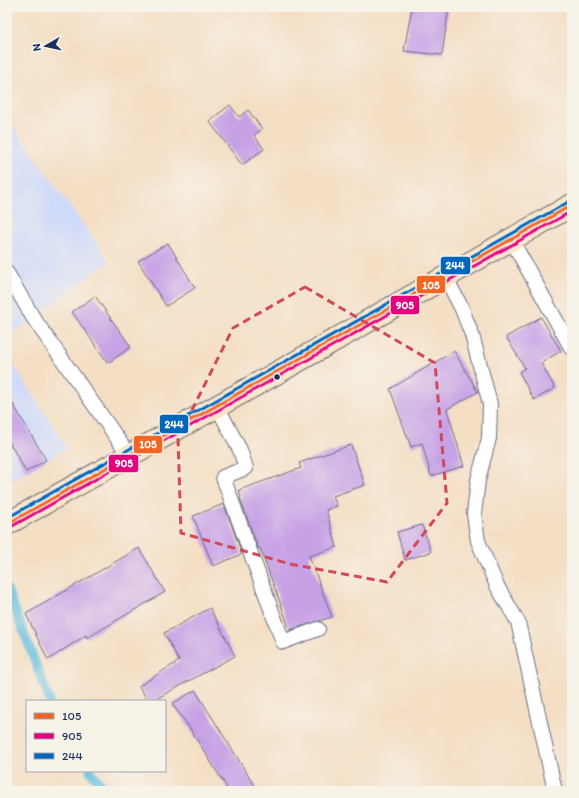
<svg xmlns="http://www.w3.org/2000/svg" width="579" height="798" viewBox="0 0 579 798" font-family="Itim,sans-serif">
	<rect width="100%" height="100%" fill="#f7f3e8"/>
	<filter id="ink" filterUnits="userSpaceOnUse"><feTurbulence type="fractalNoise" baseFrequency=".025" numOctaves="2"/><feDisplacementMap in="SourceGraphic" scale="8" xChannelSelector="R" yChannelSelector="G"/><feConvolveMatrix kernelMatrix="1 2 1 2 8 2 1 2 1" color-interpolation-filters="sRGB"/></filter>
	<filter id="wash" filterUnits="userSpaceOnUse"><feTurbulence type="fractalNoise" baseFrequency=".012" numOctaves="4" result="noise"/><feDisplacementMap in="SourceGraphic" scale="16" xChannelSelector="R" yChannelSelector="G"/><feGaussianBlur stdDeviation="0.9" result="paint"/><feColorMatrix in="noise" values="0 0 0 0 0 0 0 0 0 0 0 0 0 0 0 0 0 1.4 0 .05"/><feComposite in="paint" operator="in"/></filter>
	<g filter="url(#wash)">
		<rect width="100%" height="100%" fill="#f4dec4"/>
		<g fill="#d0daf9">
			<path d="M7 118 109 261 34 319 7 336Z"/>
			<path d="M7 355 67 448 13 480 7 469Z"/>
		</g>
		<g fill="none" stroke-linecap="round" stroke-linejoin="round">
			<g stroke="#62bcdf" stroke-width="9">
				<path d="M7 589 50 701"/>
				<path d="M90 771 107 791"/>
			</g>
		</g>
		<g id="blocks">
			<g fill="#c7a1e6">
				<path d="M412 7H449L442 55 404 51Z"/>
				<path d="M230 105 239 117 248 110 262 129 254 135 264 149 242 165 209 121Z"/>
				<path d="M168 243 195 288 166 306 138 261Z"/>
				<path d="M95 296 131 347 108 363 72 312Z"/>
				<path d="M541 317 561 351 541 363 555 388 534 400 519 372 525 368 506 337Z"/>
				<path d="M454 351 478 392 447 409 464 466 431 476 422 443 411 447 390 389Z"/>
				<path d="M7 394 46 460 26 472 7 438Z"/>
				<path d="M351 445 365 485 333 496 337 506 326 510 337 547 309 556 332 617 290 630 260 548H258L240 498 241 497 239 490 301 468 299 463Z"/>
				<path d="M224 504 242 554 213 566 193 516Z"/>
				<path d="M422 525 431 552 405 560 397 532Z"/>
				<path d="M139 548 165 592 87 638 86 635 48 660 26 614Z"/>
				<path d="M210 608 235 656 152 701H148L139 686 179 661 164 633Z"/>
				<path d="M195 690 258 791H229L187 724 172 704Z"/>
			</g>
		</g>
	</g>
	<g filter="url(#ink)">
		<use href="#blocks" fill-opacity="0" stroke="#676c82" stroke-width="1"/>
		<g fill="none" stroke-linecap="round" stroke-linejoin="round">
			<defs>
				<g id="service">
					<path d="M511 239 572 349"/>
					<path d="M7 273 34 319 129 455"/>
					<path d="M445 276 462 309 472 335 490 404 489 438 478 480 474 514 478 541 497 586 518 622 555 791"/>
					<path d="M217 406 240 450 246 468 223 477 283 642 318 629"/>
				</g>
				<path id="secondary" d="M7 524 282 370 572 205"/>
			</defs>
			<use href="#service" stroke="#676c82" stroke-width="16"/>
			<use href="#secondary" stroke="#676c82" stroke-width="24"/>
			<use href="#service" stroke="#fff" stroke-width="14"/>
			<use href="#secondary" stroke="#fbe6c4" stroke-width="22"/>
			<defs>
				<path id="bus-1" d="M7 524 572 205"/>
				<path id="bus-2" d="M9 528 572 211"/>
				<path id="bus-3" d="M7 518 570 201"/>
			</defs>
			<use href="#bus-1" stroke="#f7f3e8" stroke-width="6"/>
			<use href="#bus-2" stroke="#f7f3e8" stroke-width="6"/>
			<use href="#bus-3" stroke="#f7f3e8" stroke-width="6"/>
			<use href="#bus-1" stroke="#f26522" stroke-width="3"/>
			<use href="#bus-2" stroke="#e5007d" stroke-width="3"/>
			<use href="#bus-3" stroke="#0065bd" stroke-width="3"/>
		</g>
	</g>
	<path fill="none" stroke="#d1495b" stroke-width="3" stroke-dasharray="8 5" stroke-linejoin="round" d="M305 287 435 363 447 503 387 582 290 564 181 533 178 438 233 328Z"/>
	<circle fill="#1b2f5e" stroke="#f7f3e8" stroke-width="1.5" cx="277" cy="377" r="3.5"/>
	<g stroke="#f7f3e8" stroke-width="1.5">
		<rect x="440" y="256" width="31" height="19" rx="4" fill="#0065bd"/>
		<rect x="416" y="275" width="30" height="19" rx="4" fill="#f26522"/>
		<rect x="390" y="295" width="30" height="20" rx="4" fill="#e5007d"/>
		<rect x="159" y="414" width="30" height="20" rx="4" fill="#0065bd"/>
		<rect x="133" y="435" width="30" height="19" rx="4" fill="#f26522"/>
		<rect x="108" y="454" width="31" height="19" rx="4" fill="#e5007d"/>
	</g>
	<g font-size="11" text-anchor="middle" font-weight="bold" fill="#fff">
		<text x="455" y="269">244</text>
		<text x="431" y="289">105</text>
		<text x="405" y="309">905</text>
		<text x="174" y="428">244</text>
		<text x="148" y="448">105</text>
		<text x="124" y="467">905</text>
	</g>
	<rect width="579" height="798" fill="none" stroke="#f7f3e8" stroke-width="24"/>
	<rect x="26" y="700" width="140" height="72" fill="#f7f3e8" stroke="#9fa5b1"/>
	<rect x="34" y="713" width="20" height="6" fill="#f26522" stroke="#9fa5b1"/>
	<text x="62" y="720" font-size="12" fill="#1b2f5e">105</text>
	<rect x="34" y="733" width="20" height="6" fill="#e5007d" stroke="#9fa5b1"/>
	<text x="62" y="740" font-size="12" fill="#1b2f5e">905</text>
	<rect x="34" y="753" width="20" height="6" fill="#0065bd" stroke="#9fa5b1"/>
	<text x="62" y="760" font-size="12" fill="#1b2f5e">244</text>
	<g transform="translate(46 46) rotate(261)" stroke="#f7f3e8" stroke-width="3" paint-order="stroke">
	<path d="M0-3L7 15L0 10L-7 15Z" fill="#1b2f5e"/>
	<text y="-6" font-size="11" font-weight="bold" text-anchor="middle" fill="#1b2f5e">N</text>
	</g>
</svg>
